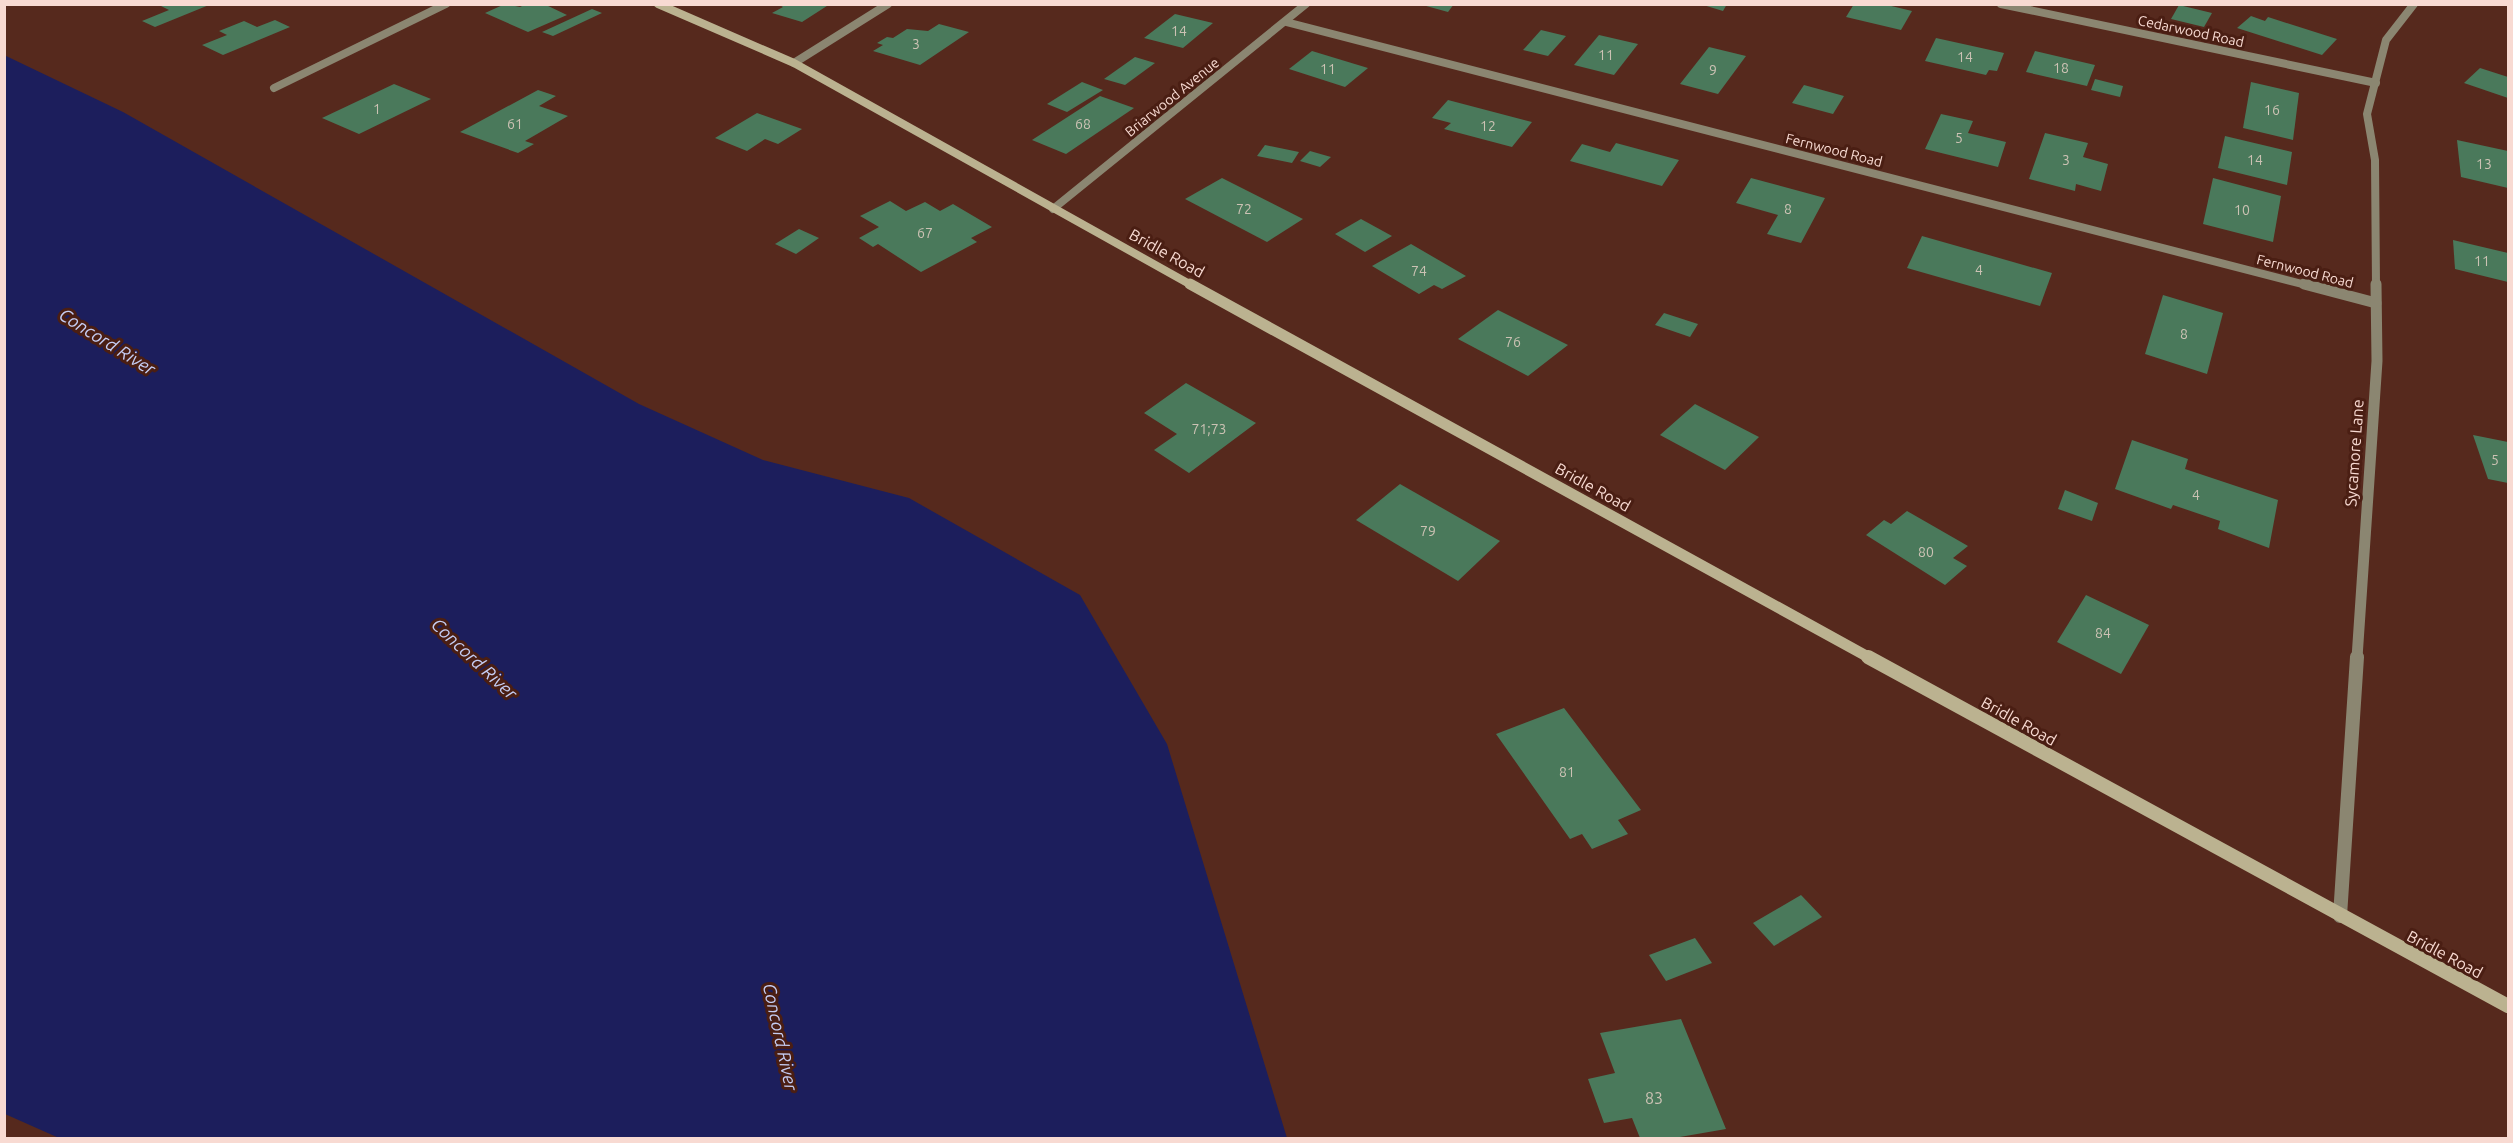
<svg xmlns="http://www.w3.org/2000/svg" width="2513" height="1143" viewBox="0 0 2513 1143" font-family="Ubuntu,sans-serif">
	<rect width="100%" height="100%" fill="#56291d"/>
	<path fill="#1c1e5c" d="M4 55 123 112 639 404 763 460 909 498 1080 595 1167 744 1287 1138H59L5 1114Z"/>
	<g fill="#4a795b">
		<path d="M157 4H209V5L155 27 142 21 169 10Z"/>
		<path d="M505 4 520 7 526 4H544L567 15 528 32 485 13Z"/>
		<path d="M778 4H830L802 22 772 13 783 7Z"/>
		<path d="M1419 4H1454L1448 12Z"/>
		<path d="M1700 4H1727L1723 11Z"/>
		<path d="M1854 4H1883L1912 11 1901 30 1846 17Z"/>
		<path d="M2179 5 2212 13 2204 27 2171 19Z"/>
		<path d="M592 9 602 13 553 36 542 32Z"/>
		<path d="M1175 14 1213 23 1183 48 1144 38Z"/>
		<path d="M2251 16 2265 21 2268 17 2337 39 2322 55 2237 28Z"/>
		<path d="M275 20 290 27 223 55 202 45 227 35 219 31 244 21 257 27Z"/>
		<path d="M939 24 969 32 920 65 873 51 883 45 877 43 887 37 893 38 907 29 928 31Z"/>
		<path d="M1541 30 1566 36 1548 56 1523 50Z"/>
		<path d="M1599 35 1638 44 1614 75 1574 65Z"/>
		<path d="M1936 38 2004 53 1997 71 1989 70 1986 75 1925 61Z"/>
		<path d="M1709 47 1746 56 1718 94 1680 84Z"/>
		<path d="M1312 51 1368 68 1345 87 1289 69Z"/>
		<path d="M2035 51 2095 65 2087 86 2026 72Z"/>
		<path d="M1135 57 1155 63 1125 85 1104 79Z"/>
		<path d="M2480 68 2508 77V98L2464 83Z"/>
		<path d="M2095 79 2123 86 2120 97 2091 90Z"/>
		<path d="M1082 82 1103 90 1067 112 1047 104Z"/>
		<path d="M2251 82 2299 93 2293 140 2243 128Z"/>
		<path d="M394 84 431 99 359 134 322 118Z"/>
		<path d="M1804 85 1844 96 1833 114 1792 103Z"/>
		<path d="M538 90 556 96 539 106 568 116 525 141 534 144 518 153 460 132Z"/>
		<path d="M1100 96 1134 108 1066 154 1032 140Z"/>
		<path d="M1448 100 1532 122 1512 147 1444 129 1451 123 1432 118Z"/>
		<path d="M757 113 802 129 778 144 765 139 747 151 715 138Z"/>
		<path d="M1941 114 1973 121 1968 133 2006 142 1998 167 1925 149Z"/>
		<path d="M2045 133 2088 143 2083 157 2108 164 2101 191 2076 184 2075 191 2029 179Z"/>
		<path d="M2225 136 2292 152 2287 185 2218 168Z"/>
		<path d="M2457 140 2508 151V188L2461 177Z"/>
		<path d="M1616 143 1679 160 1662 186 1570 161 1582 144 1610 152Z"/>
		<path d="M1265 145 1299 152 1292 163 1257 156Z"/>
		<path d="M1310 151 1331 157 1320 167 1300 161Z"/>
		<path d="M1222 178 1303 219 1267 242 1185 199Z"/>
		<path d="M1751 178 1825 198 1801 243 1767 234 1778 215 1736 203Z"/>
		<path d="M2213 178 2281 196 2273 242 2203 224Z"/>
		<path d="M890 201 906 211 925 202 940 211 953 204 992 227 971 238 977 242 921 272 878 244 873 247 859 238 879 227 860 216Z"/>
		<path d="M1361 219 1392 236 1365 252 1335 234Z"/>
		<path d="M799 229 819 238 796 254 775 244Z"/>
		<path d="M1922 236 2052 273 2040 306 1907 268Z"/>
		<path d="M2453 240 2508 253V282L2455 269Z"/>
		<path d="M1411 244 1466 276 1442 289 1434 285 1419 294 1372 266Z"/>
		<path d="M2163 295 2223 313 2207 374 2145 354Z"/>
		<path d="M1498 310 1568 345 1528 376 1458 339Z"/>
		<path d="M1664 313 1698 324 1690 337 1655 325Z"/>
		<path d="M1186 383 1256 423 1189 473 1154 450 1177 434 1144 413Z"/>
		<path d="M1695 404 1759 437 1725 470 1660 435Z"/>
		<path d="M2473 435 2508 442V483L2488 479Z"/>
		<path d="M2132 440 2188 459 2185 469 2278 500 2269 548 2218 529 2220 521 2173 505 2171 509 2115 489Z"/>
		<path d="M1400 484 1500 541 1458 581 1356 520Z"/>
		<path d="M2065 490 2098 503 2092 521 2058 509Z"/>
		<path d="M1907 511 1968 546 1953 558 1967 566 1945 585 1866 535 1884 520 1891 524Z"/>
		<path d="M2086 595 2149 625 2121 674 2057 642Z"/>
		<path d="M1564 708 1641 810 1618 820 1628 834 1592 849 1582 834 1570 839 1496 734Z"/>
		<path d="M1801 895 1822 917 1774 946 1753 923Z"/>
		<path d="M1695 938 1712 963 1666 981 1649 955Z"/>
		<path d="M1681 1019 1726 1129 1674 1138H1640L1632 1118 1604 1123 1588 1079 1615 1073 1600 1033Z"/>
	</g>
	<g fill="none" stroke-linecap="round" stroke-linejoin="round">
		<g stroke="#8b8671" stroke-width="8">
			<path d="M2001 4 2376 83"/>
			<path d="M1286 22 2310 286"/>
			<path d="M794 63 888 4"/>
			<path d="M274 88 446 4"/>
			<path d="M1053 209 1306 4"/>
			<path d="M2376 286 2375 160 2367 114 2386 40 2414 4"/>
		</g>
		<g stroke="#8b8671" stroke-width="11">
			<path d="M2304 284 2376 303"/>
			<path d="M2357 658 2377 361 2376 284"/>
		</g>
		<path stroke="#8b8671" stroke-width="14" d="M2340 916 2357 657"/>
		<path stroke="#bbb290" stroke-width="8" d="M658 4 794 63 1193 286"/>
		<path stroke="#bbb290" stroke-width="11" d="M1190 284 1870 658"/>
		<path stroke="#bbb290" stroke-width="14" d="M1868 657 2508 1006"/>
	</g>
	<g text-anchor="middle" stroke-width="6" stroke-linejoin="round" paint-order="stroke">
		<g font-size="14" fill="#ccc2b4">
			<text x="1179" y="36">14</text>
			<text x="916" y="49">3</text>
			<text x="1606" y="60">11</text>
			<text x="1965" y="62">14</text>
			<text x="2061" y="73">18</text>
			<text x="1328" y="74">11</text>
			<text x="1713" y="75">9</text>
			<text x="377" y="114">1</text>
			<text x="2272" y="115">16</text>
			<text x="515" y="129">61</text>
			<text x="1083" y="129">68</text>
			<text x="1488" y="131">12</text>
			<text x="1959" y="143">5</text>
			<text x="2066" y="165">3</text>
			<text x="2255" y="165">14</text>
			<text x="2484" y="169">13</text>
			<text x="1244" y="214">72</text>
			<text x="1788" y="214">8</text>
			<text x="2242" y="215">10</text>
			<text x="925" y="238">67</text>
			<text x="2482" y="266">11</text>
			<text x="1979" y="275">4</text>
			<text x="1419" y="276">74</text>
			<text x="2184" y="339">8</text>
			<text x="1513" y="347">76</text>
			<text x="1209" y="434">71;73</text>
			<text x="2495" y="465">5</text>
			<text x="2196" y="500">4</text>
			<text x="1428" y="536">79</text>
			<text x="1926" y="557">80</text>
			<text x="2103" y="638">84</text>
			<text x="1567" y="777">81</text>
		</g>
		<g font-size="14" fill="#f8dad2" stroke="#4a1e13">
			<text transform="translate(2191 31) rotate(12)" y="5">Cedarwood Road</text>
			<text transform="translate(1172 97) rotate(-39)" y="5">Briarwood Avenue</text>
			<text transform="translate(1834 150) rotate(14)" y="5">Fernwood Road</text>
			<text transform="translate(2305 271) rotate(14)" y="5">Fernwood Road</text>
		</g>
		<g font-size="16" fill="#f8dad2" stroke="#4a1e13">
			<text transform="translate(1167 253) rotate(29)" y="6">Bridle Road</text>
			<text transform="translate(2354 453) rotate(-86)" y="6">Sycamore Lane</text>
			<text transform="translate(1593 487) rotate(29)" y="6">Bridle Road</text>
			<text transform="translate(2019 721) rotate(29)" y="6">Bridle Road</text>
			<text transform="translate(2445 954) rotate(28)" y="6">Bridle Road</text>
		</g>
		<g font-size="16" fill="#ccc2b4">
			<text x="1654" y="1104">83</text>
		</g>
		<g font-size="18" font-style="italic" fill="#c5cdf4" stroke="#4a1e13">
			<text transform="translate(107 342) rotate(32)" y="6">Concord River</text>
			<text transform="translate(474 659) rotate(43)" y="6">Concord River</text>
			<text transform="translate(780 1037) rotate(78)" y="6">Concord River</text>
		</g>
	</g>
	<rect width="2513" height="1143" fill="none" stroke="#f8dad2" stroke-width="12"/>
</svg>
